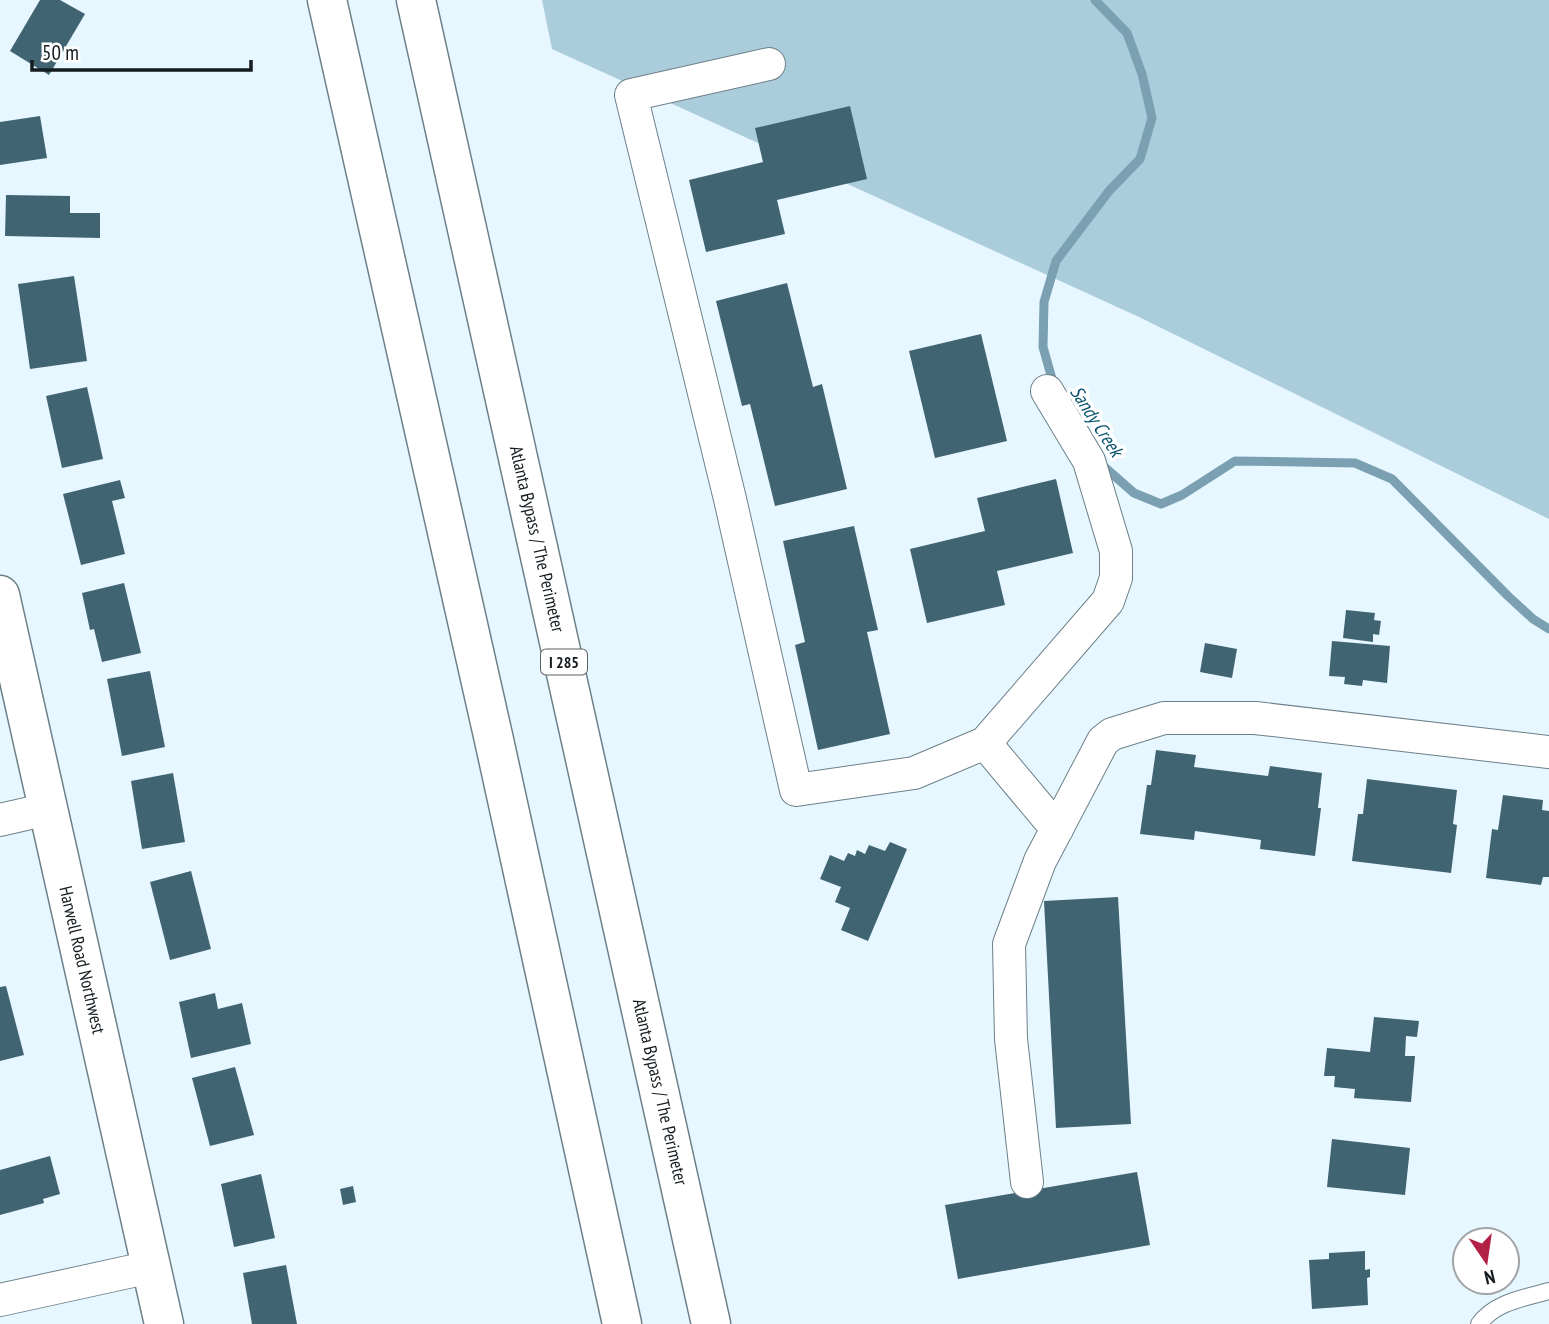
<svg xmlns="http://www.w3.org/2000/svg" width="1549" height="1324" viewBox="0 0 1549 1324" font-family="'PT Sans Narrow',sans-serif">
	<rect width="100%" height="100%" fill="#e7f7ff"/>
	<path fill="#abccdb" d="M542 0H1549V519L1139 317 552 49Z"/>
	<g fill="none" stroke-linecap="round" stroke-linejoin="round">
		<g stroke="#7ba0b1" stroke-width="9">
			<path d="M1054 386 1043 347 1044 302 1056 261 1109 191 1140 159 1152 118 1142 74 1127 33 1095 0"/>
			<path d="M1101 464 1134 493 1161 504 1182 495 1235 461 1355 463 1392 479 1508 596 1533 619 1549 629"/>
		</g>
	</g>
	<g fill="#416473">
		<path d="M40 0H60L85 14 49 75 10 51Z"/>
		<path d="M850 106 867 179 777 200 785 234 706 252 689 180 763 162 755 128Z"/>
		<path d="M40 116 47 158 0 165V122Z"/>
		<path d="M6 195 70 196V213H100V238L5 236Z"/>
		<path d="M74 276 87 361 30 369 18 284Z"/>
		<path d="M787 283 813 387 822 384 847 489 775 506 750 404 742 406 716 301Z"/>
		<path d="M981 334 1007 441 935 458 909 351Z"/>
		<path d="M87 387 103 459 62 468 46 396Z"/>
		<path d="M1056 479 1073 553 997 571 1005 605 927 623 910 549 985 531 977 498Z"/>
		<path d="M120 480 125 498 112 501 125 554 81 565 63 494Z"/>
		<path d="M854 526 878 630 867 632 890 734 818 750 795 645 805 642 783 541Z"/>
		<path d="M124 583 141 653 102 662 94 629 90 630 82 593Z"/>
		<path d="M1346 610 1375 613 1374 620 1381 621 1379 635 1373 634V642L1343 638Z"/>
		<path d="M1332 641 1390 646 1387 683 1363 680 1362 686 1344 684 1345 677 1329 676Z"/>
		<path d="M1205 643 1237 649 1232 678 1200 672Z"/>
		<path d="M150 671 165 747 122 756 107 679Z"/>
		<path d="M1156 750 1196 755 1194 767 1268 776 1270 766 1322 773 1318 808H1321L1315 856 1260 849 1261 840 1195 831 1194 840 1140 834 1147 785H1151Z"/>
		<path d="M173 773 185 842 142 849 131 781Z"/>
		<path d="M1367 779 1457 790 1453 824 1457 825 1451 873 1352 861 1358 814H1363Z"/>
		<path d="M1503 795 1543 800 1542 810 1549 811V877H1543L1541 885 1486 878 1492 829 1498 830Z"/>
		<path d="M890 842 907 849 868 941 841 930 850 908 835 902 841 887 820 879 830 855 844 861 848 853 855 856 857 850 865 854 869 845 885 851Z"/>
		<path d="M191 871 211 949 170 960 150 882Z"/>
		<path d="M1118 897 1131 1124 1056 1128 1044 901Z"/>
		<path d="M6 986 24 1055 0 1061V987Z"/>
		<path d="M215 993 218 1009 242 1003 251 1044 191 1058 179 1002Z"/>
		<path d="M1374 1017 1419 1021 1417 1037 1406 1036 1405 1056H1415L1411 1102 1354 1098 1355 1089 1334 1087 1335 1076H1324L1327 1048 1370 1052Z"/>
		<path d="M235 1067 254 1135 210 1146 192 1078Z"/>
		<path d="M1332 1139 1410 1148 1405 1195 1327 1187Z"/>
		<path d="M50 1156 60 1194 43 1199 44 1203 0 1215V1170Z"/>
		<path d="M1137 1172 1150 1245 958 1279 945 1205Z"/>
		<path d="M261 1174 275 1238 234 1247 221 1184Z"/>
		<path d="M353 1186 356 1202 343 1205 340 1189Z"/>
		<path d="M1365 1251V1270L1370 1269V1277L1367 1278 1368 1305 1312 1309 1309 1260 1329 1259V1253Z"/>
		<path d="M286 1265 297 1324H252L243 1273Z"/>
	</g>
	<g fill="none" stroke-linecap="round" stroke-linejoin="round">
		<defs>
			<path id="service" d="M1479 1324C1495 1302 1524 1298 1549 1291"/>
			<g id="minor">
				<path d="M769 64 631 95 730 499 796 790 914 773 985 743 1108 601 1116 578V551L1089 461 1047 391"/>
				<path d="M985 743 1057 829"/>
				<path d="M0 820 48 809"/>
				<path d="M1027 1182 1011 1039 1009 944 1040 861 1103 741 1112 734 1164 718H1255L1549 752"/>
				<path d="M0 1300 151 1267"/>
			</g>
			<path id="tertiary" d="M0 595 164 1324"/>
			<g id="motorway">
				<path d="M327 0 494 740 622 1324"/>
				<path d="M416 0 711 1324"/>
			</g>
		</defs>
		<use href="#service" stroke="#6d8088" stroke-width="18"/>
		<use href="#minor" stroke="#6d8088" stroke-width="34"/>
		<use href="#tertiary" stroke="#6d8088" stroke-width="41"/>
		<use href="#motorway" stroke="#6d8088" stroke-width="41"/>
		<use href="#service" stroke="#fff" stroke-width="16"/>
		<use href="#minor" stroke="#fff" stroke-width="32"/>
		<use href="#tertiary" stroke="#fff" stroke-width="38"/>
		<use href="#motorway" stroke="#fff" stroke-width="38"/>
	</g>
	<g text-anchor="middle" stroke-width="7" stroke-linejoin="round" paint-order="stroke">
		<rect fill="#fff" stroke="#5b6062" stroke-width="2" x="541" y="649.5" width="46" height="25" rx="5"/>
		<g font-size="16" font-weight="bold" fill="#151c1f">
			<text x="564" y="668">I 285</text>
		</g>
		<g font-size="18" fill="#151c1f" stroke="#fff">
			<text transform="translate(537 539) rotate(77)" y="6">Atlanta Bypass / The Perimeter</text>
			<text transform="translate(82 960) rotate(77)" y="6">Harwell Road Northwest</text>
			<text transform="translate(660 1092) rotate(77)" y="6">Atlanta Bypass / The Perimeter</text>
		</g>
		<g font-size="19" font-style="italic" fill="#06526b" stroke="#fff">
			<text transform="translate(1097 421) rotate(57)" y="7">Sandy Creek</text>
		</g>
	</g>
	<g transform="translate(1486 1261) rotate(167)"><circle r="33" fill="#ffffff" stroke="#a1a4a5" stroke-width="2"/>
	<path d="M0-5L12 26L0 18L-12 26Z" fill="#b22045"/>
	<text y="-10" font-size="19" font-weight="bold" text-anchor="middle" fill="#151c1f">N</text>
	</g>
	<path d="M32 60v10h219v-10" fill="none" stroke="#151c1f" stroke-width="3.5"/>
	<text x="42" y="60" font-size="21" fill="#151c1f" stroke="#ffffff" stroke-width="5" paint-order="stroke">50 m</text>
</svg>
